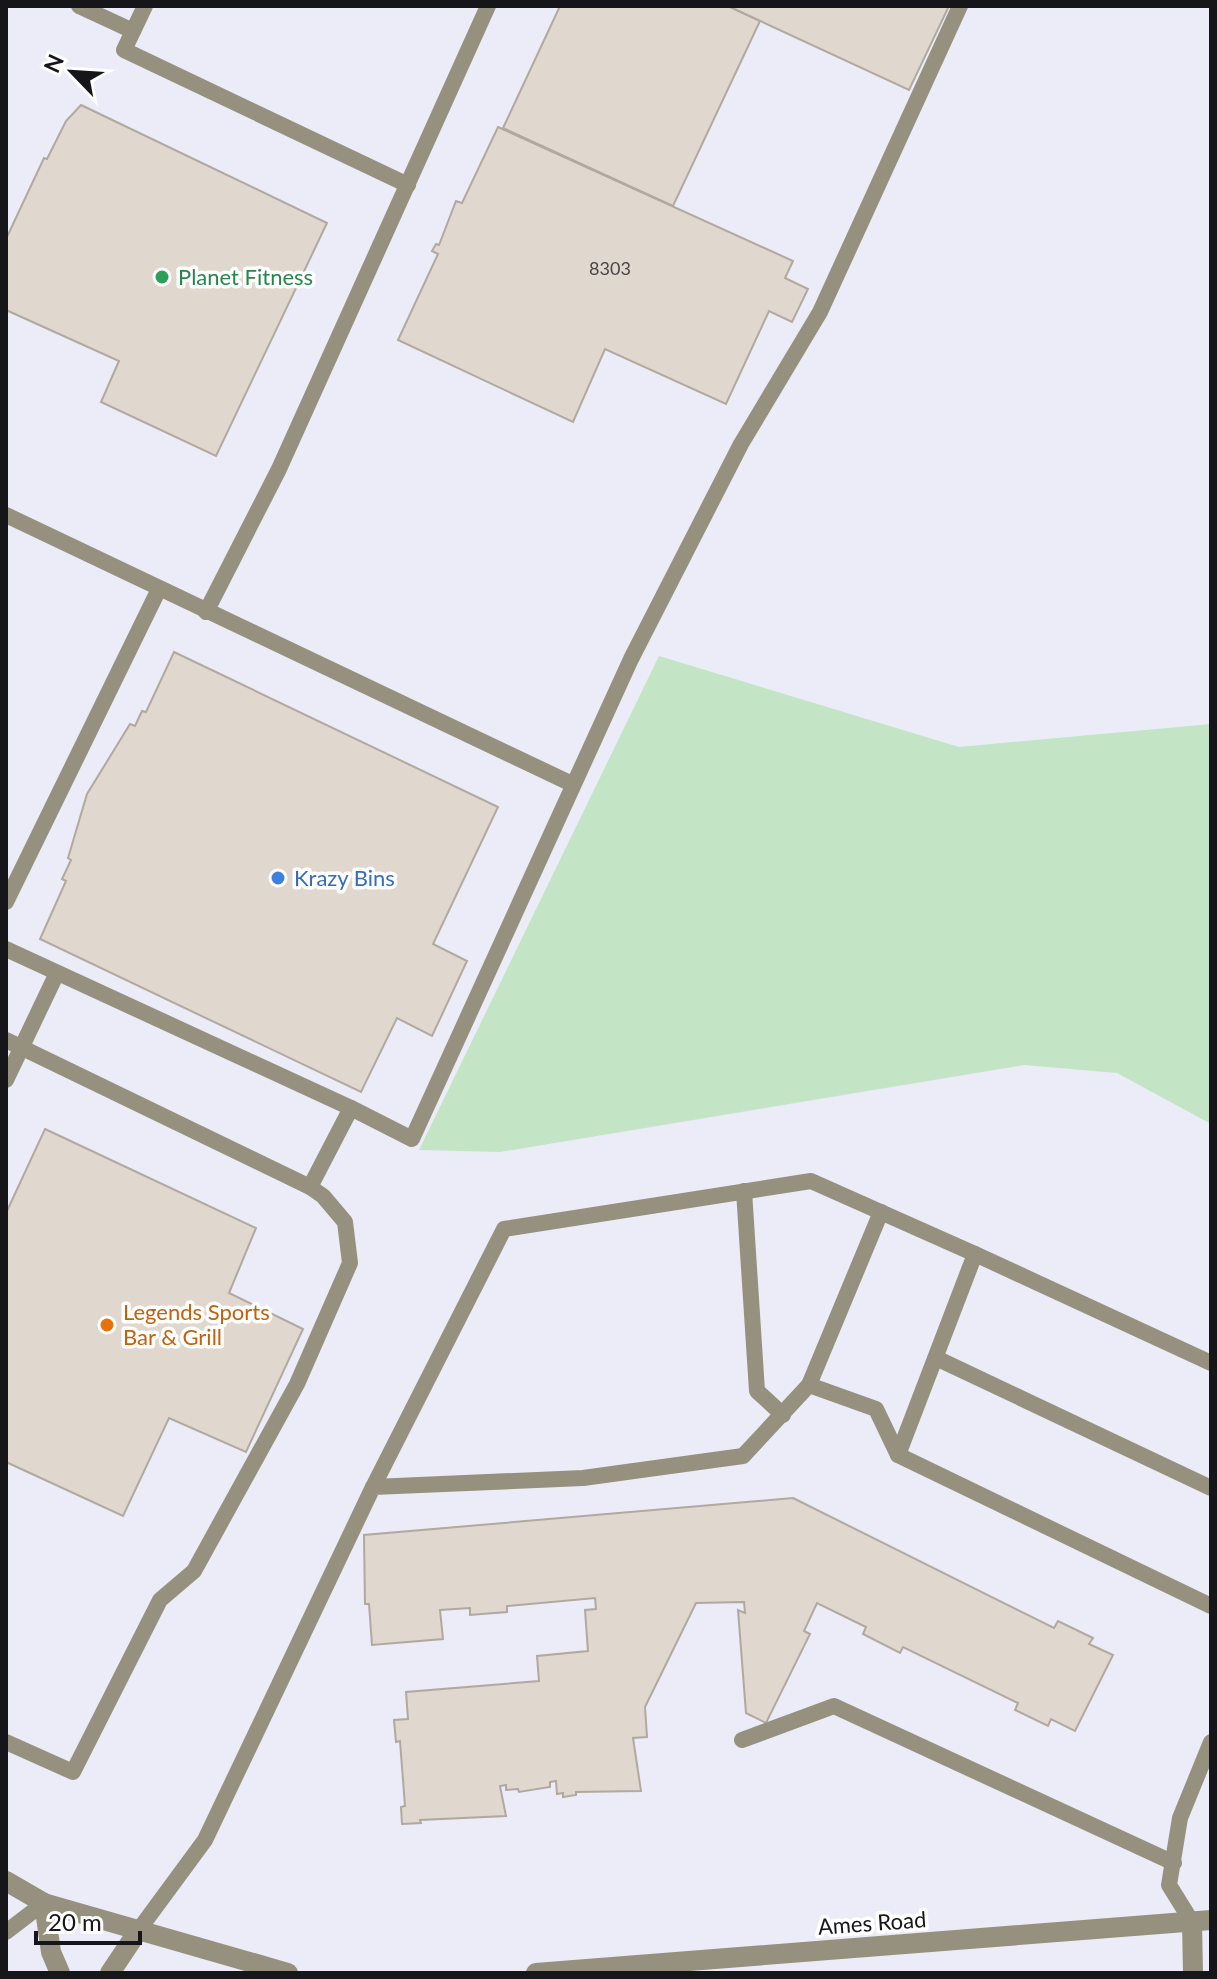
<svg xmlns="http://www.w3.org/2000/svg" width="1217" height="1979" viewBox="0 0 1217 1979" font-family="Lato,sans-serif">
	<rect width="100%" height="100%" fill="#ebecf8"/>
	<path fill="#c3e5c5" d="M659 656 959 747 1211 724V1124L1117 1073 1024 1065 500 1152 419 1150Z"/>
	<g fill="#e0d7ce" stroke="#b1a8a0" stroke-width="2">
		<path d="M560 6H728L760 21 673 206 503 128Z"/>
		<path d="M728 6H949L909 90Z"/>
		<path d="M81 105 327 223 216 456 101 402 119 361 6 310V239L44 158 47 159 66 121Z"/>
		<path d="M498 127 793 261 785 278 808 289 792 322 769 311 726 404 605 349 573 422 398 340 438 254 432 251 436 244 439 245 456 201 462 203Z"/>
		<path d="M174 652 498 807 433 944 467 961 432 1036 397 1018 361 1092 40 939 66 881 62 879 71 860 68 858 87 794 130 724 135 726 142 711 146 712Z"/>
		<path d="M45 1129 256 1228 229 1293 303 1329 246 1452 169 1418 123 1516 6 1462V1213Z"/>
		<path d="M793 1498 1054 1628 1058 1621 1093 1638 1089 1644 1113 1655 1075 1731 1051 1719 1048 1726 1015 1710 1018 1703 903 1647 900 1653 863 1634 866 1627 817 1603 804 1631 810 1634 766 1723 746 1713 738 1610 745 1613 744 1602 696 1603 645 1707 647 1737 633 1738 641 1791 576 1792V1795L563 1797V1793L557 1794 556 1781 550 1782V1787L519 1792 518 1789 506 1790V1785L500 1786 506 1816 420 1820 421 1823 402 1824 401 1807 405 1806 400 1741 396 1742 394 1720 408 1719 406 1692 539 1681 537 1656 588 1651 585 1610 596 1609 595 1598 507 1606V1612L470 1615V1608L440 1610 443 1639 372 1645 369 1604H365L364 1535Z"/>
	</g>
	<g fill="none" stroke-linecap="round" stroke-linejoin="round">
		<g stroke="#96917e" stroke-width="16">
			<path d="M79 6 133 31"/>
			<path d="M145 6 124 50 408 185"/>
			<path d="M6 515 572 784"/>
			<path d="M206 612 279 469 488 6"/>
			<path d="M6 902 159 589"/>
			<path d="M6 949 351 1108"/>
			<path d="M6 1040 310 1187 323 1196 345 1222 350 1263 297 1384 194 1571 160 1600 73 1772 6 1742"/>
			<path d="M6 1080 57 973"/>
			<path d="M310 1187 351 1108 412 1139 631 659 741 444 820 312 960 6"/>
			<path d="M744 1191 757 1391 783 1415"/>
			<path d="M936 1358 1211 1488"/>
			<path d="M809 1385 881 1212"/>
			<path d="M898 1455 975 1254 1211 1363"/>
			<path d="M373 1487 504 1229 811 1181 975 1254"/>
			<path d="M742 1740 834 1706 1174 1863"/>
			<path d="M1192 1922 1169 1885 1180 1818 1211 1742"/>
			<path d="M138 1931 205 1840 373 1487 583 1478 743 1456 809 1385 876 1409 898 1455 1211 1606"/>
			<path d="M6 1932 44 1903"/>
		</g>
		<g stroke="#96917e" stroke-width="20">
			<path d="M44 1903 288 1973"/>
			<path d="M1192 1922 1193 1973"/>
			<path d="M536 1973 1211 1920"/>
		</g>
		<g stroke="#96917e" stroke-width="20">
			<path d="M6 1881 44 1903 51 1952 60 1973"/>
			<path d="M110 1973 138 1931"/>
		</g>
	</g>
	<circle fill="#2e9e5b" stroke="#fff" stroke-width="3" cx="162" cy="277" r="8"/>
	<circle fill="#3f7fe0" stroke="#fff" stroke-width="3" cx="278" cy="878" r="8"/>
	<circle fill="#e8710a" stroke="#fff" stroke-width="3" cx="107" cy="1325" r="8"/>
	<g text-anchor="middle" stroke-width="7" stroke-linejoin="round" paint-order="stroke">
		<g font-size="18" fill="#484647">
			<text x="610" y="275">8303</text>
		</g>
		<g font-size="22" fill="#27864d" stroke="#fff" text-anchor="start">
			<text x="178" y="285">Planet Fitness</text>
		</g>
		<g font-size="22" fill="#366cbe" stroke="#fff" text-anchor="start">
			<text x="294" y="886">Krazy Bins</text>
		</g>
		<g font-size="22" fill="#c56008" stroke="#fff" text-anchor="start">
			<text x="123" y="1320">Legends Sports<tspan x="123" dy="25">Bar &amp; Grill</tspan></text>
		</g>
		<g font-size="22" fill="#16161a" stroke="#fff">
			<text transform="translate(872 1923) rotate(-4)" y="8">Ames Road</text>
		</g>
	</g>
	<rect width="1217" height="1979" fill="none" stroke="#16161a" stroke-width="16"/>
	<g transform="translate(72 72) rotate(295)" stroke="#ffffff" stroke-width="6" paint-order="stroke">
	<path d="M0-6L14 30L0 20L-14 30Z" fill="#16161a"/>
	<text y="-12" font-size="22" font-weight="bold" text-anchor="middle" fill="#16161a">N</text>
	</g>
	<path d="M36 1931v12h104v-12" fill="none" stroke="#16161a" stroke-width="4"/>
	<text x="48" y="1931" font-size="24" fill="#16161a" stroke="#ffffff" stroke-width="6" paint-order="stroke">20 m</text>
</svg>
